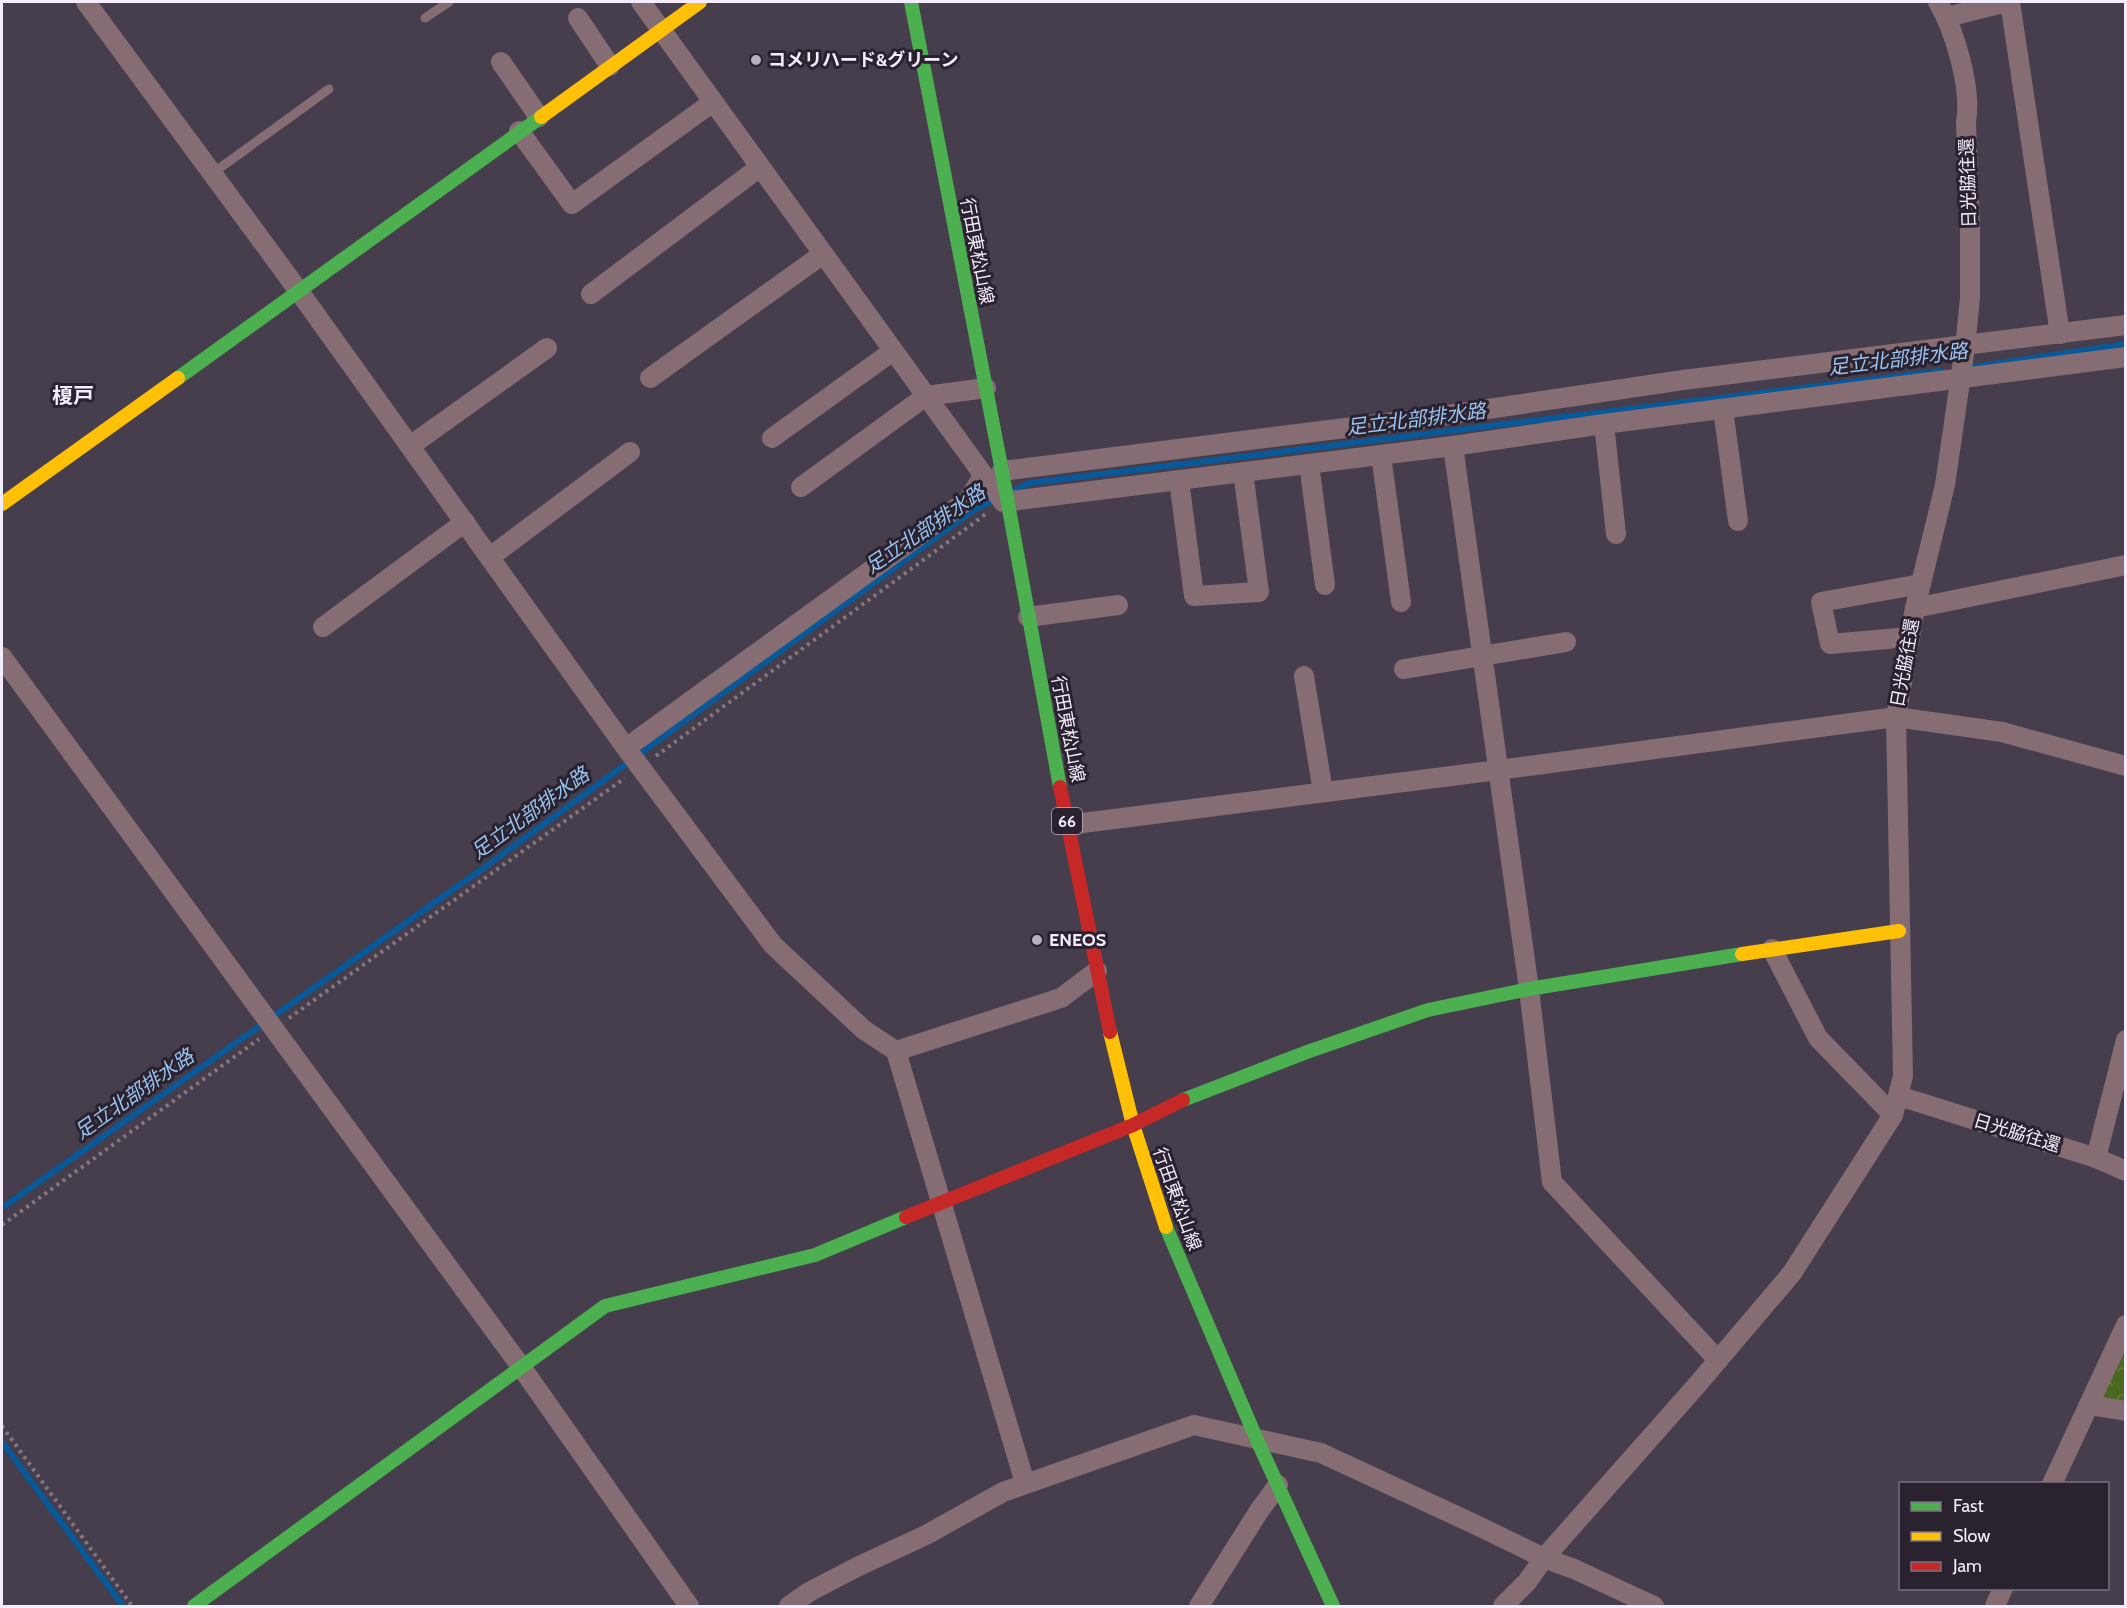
<svg xmlns="http://www.w3.org/2000/svg" width="2127" height="1608" viewBox="0 0 2127 1608" font-family="Cabin,'Noto Sans JP',sans-serif">
	<defs>
		<pattern id="park-crowns" width="20" height="18" patternUnits="userSpaceOnUse" patternTransform="scale(1.5)"><rect width="20" height="18" fill="#4a681f"/><path d="M2 6a3 3 0 1 1 6 0M12 15a3 3 0 1 1 6 0" fill="none" stroke="#657e40"/></pattern>
	</defs>
	<rect width="100%" height="100%" fill="#463e4d"/>
	<path fill="url(#park-crowns)" d="M2125 1348V1410L2103 1398Z"/>
	<g fill="none" stroke-linecap="round" stroke-linejoin="round">
		<g stroke="#075999" stroke-width="6">
			<path d="M1966 368 2126 344"/>
			<path d="M1015 490 1030 483C1334 446 1637 407 1941 371"/>
			<path d="M2 1208 485 867 975 509 998 498"/>
			<path d="M2 1442 123 1606"/>
		</g>
		<g stroke="#87787f" stroke-width="4" stroke-dasharray="3 4.5" stroke-linecap="butt">
			<path d="M656 756 986 514"/>
			<path d="M289 1018 625 778"/>
			<path d="M2 1225 259 1039"/>
			<path d="M2 1426 132 1606"/>
		</g>
		<g stroke="#856d73" stroke-width="9">
			<path d="M425 18 449 2"/>
			<path d="M213 173 329 89"/>
		</g>
		<g stroke="#856d73" stroke-width="20">
			<path d="M86 2 298 290 626 748 773 945 864 1030 896 1051 1025 1483"/>
			<path d="M641 2 1003 502 1453 446 1604 424 2126 357"/>
			<path d="M2010 2 2060 334"/>
			<path d="M1947 17 2007 2"/>
			<path d="M578 18 610 66"/>
			<path d="M501 62 539 117"/>
			<path d="M519 131 572 204 713 102"/>
			<path d="M591 294 760 167"/>
			<path d="M650 378 823 254"/>
			<path d="M1723 409 1738 521"/>
			<path d="M1604 424 1616 534"/>
			<path d="M772 438 893 351"/>
			<path d="M410 446 547 348"/>
			<path d="M1453 446 1529 989 1552 1182 1718 1360"/>
			<path d="M1381 455 1401 602"/>
			<path d="M1309 464 1325 585"/>
			<path d="M1002 471 1441 416 1683 380 2126 325"/>
			<path d="M1179 480 1194 596 1259 592 1243 472"/>
			<path d="M801 487 926 396 986 388"/>
			<path d="M490 557 630 452"/>
			<path d="M1915 608 2126 565"/>
			<path d="M1028 617 1118 605"/>
			<path d="M323 627 465 522"/>
			<path d="M1910 637 1830 644 1821 602 1921 584"/>
			<path d="M2 657 522 1368 689 1606"/>
			<path d="M1404 669 1566 642"/>
			<path d="M1304 676 1323 792"/>
			<path d="M626 748 969 499 983 476"/>
			<path d="M1067 825 1498 770 1896 717 2002 732 2126 766"/>
			<path d="M1772 949 1818 1038 1893 1115"/>
			<path d="M896 1051 1061 998 1097 971"/>
			<path d="M1899 1096 2096 1158 2126 1171"/>
			<path d="M2096 1158 2126 1040"/>
			<path d="M2089 1405 2126 1411"/>
			<path d="M2052 1484 2126 1325"/>
			<path d="M789 1606 809 1592 859 1566 926 1535 1003 1492 1194 1425 1321 1453 1472 1523 1544 1558 1574 1569 1654 1606"/>
			<path d="M1199 1606 1259 1511 1278 1485"/>
			<path d="M1503 1606 1527 1582 1544 1558 1697 1385 1792 1273 1893 1115 1903 1076 1896 717 1915 608 1945 485 1965 347 1970 298V226L1966 122C1972 89 1955 31 1938 2"/>
			<path d="M1995 1606 2003 1588"/>
		</g>
		<g stroke="#4caf50" stroke-width="14">
			<path d="M911 2 1002 471 1060 787"/>
			<path d="M178 378 541 117"/>
			<path d="M1183 1100 1307 1052 1428 1010 1529 989 1742 954"/>
			<path d="M1166 1227 1257 1440 1333 1606"/>
			<path d="M194 1606 605 1306 815 1255 906 1217"/>
		</g>
		<g stroke="#ffc107" stroke-width="14">
			<path d="M541 117 700 2"/>
			<path d="M2 504 178 378"/>
			<path d="M1742 954 1899 931"/>
			<path d="M1110 1032 1133 1125 1166 1227"/>
		</g>
		<g stroke="#c62828" stroke-width="14">
			<path d="M1060 787 1110 1032"/>
			<path d="M906 1217 1133 1125 1183 1100"/>
		</g>
	</g>
	<g fill="#b7aebf" stroke="#2a222f" stroke-width="2">
		<circle cx="756" cy="60" r="6"/>
		<circle cx="1037" cy="940" r="6"/>
	</g>
	<g text-anchor="middle" stroke-width="6" stroke-linejoin="round" paint-order="stroke">
		<rect fill="#2a222f" stroke="#b7afbe" stroke-width="1.5" x="1052" y="808" width="30" height="26" rx="4.5"/>
		<g font-size="16" font-weight="bold" fill="#f4ebfc">
			<text x="1067" y="827">66</text>
		</g>
		<g font-size="18" font-weight="bold" fill="#f4ebfc" stroke="#2a222f" text-anchor="start">
			<text x="768" y="66">コメリハード&amp;グリーン</text>
			<text x="1049" y="946">ENEOS</text>
		</g>
		<g font-size="18" fill="#f4ebfc" stroke="#2a222f">
			<text transform="translate(1968 183) rotate(-92)" y="6">日光脇往還</text>
			<text transform="translate(977 251) rotate(79)" y="6">行田東松山線</text>
			<text transform="translate(1905 663) rotate(-80)" y="6">日光脇往還</text>
			<text transform="translate(1068 729) rotate(79)" y="6">行田東松山線</text>
			<text transform="translate(2017 1133) rotate(17)" y="6">日光脇往還</text>
			<text transform="translate(1177 1199) rotate(70)" y="6">行田東松山線</text>
		</g>
		<g font-size="20" font-style="italic" fill="#99c4f0" stroke="#2a222f">
			<text transform="translate(1898 359) rotate(-7)" y="7">足立北部排水路</text>
			<text transform="translate(1416 419) rotate(-7)" y="7">足立北部排水路</text>
			<text transform="translate(925 529) rotate(-34)" y="7">足立北部排水路</text>
			<text transform="translate(530 813) rotate(-36)" y="7">足立北部排水路</text>
			<text transform="translate(134 1094) rotate(-35)" y="7">足立北部排水路</text>
		</g>
		<g font-size="21" font-weight="bold" fill="#f4ebfc" stroke="#2a222f">
			<text x="73" y="403">榎戸</text>
		</g>
	</g>
	<rect width="2127" height="1608" fill="none" stroke="#f4ebfc" stroke-width="6"/>
	<rect x="1899" y="1482" width="210" height="108" fill="#2a222f" stroke="#7b7281" stroke-width="1.5"/>
	<rect x="1911" y="1502" width="30" height="9" fill="#4caf50" stroke="#7b7281" stroke-width="1.5"/>
	<text x="1953" y="1512" font-size="18" fill="#f4ebfc">Fast</text>
	<rect x="1911" y="1532" width="30" height="9" fill="#ffc107" stroke="#7b7281" stroke-width="1.5"/>
	<text x="1953" y="1542" font-size="18" fill="#f4ebfc">Slow</text>
	<rect x="1911" y="1562" width="30" height="9" fill="#c62828" stroke="#7b7281" stroke-width="1.5"/>
	<text x="1953" y="1572" font-size="18" fill="#f4ebfc">Jam</text>
</svg>
